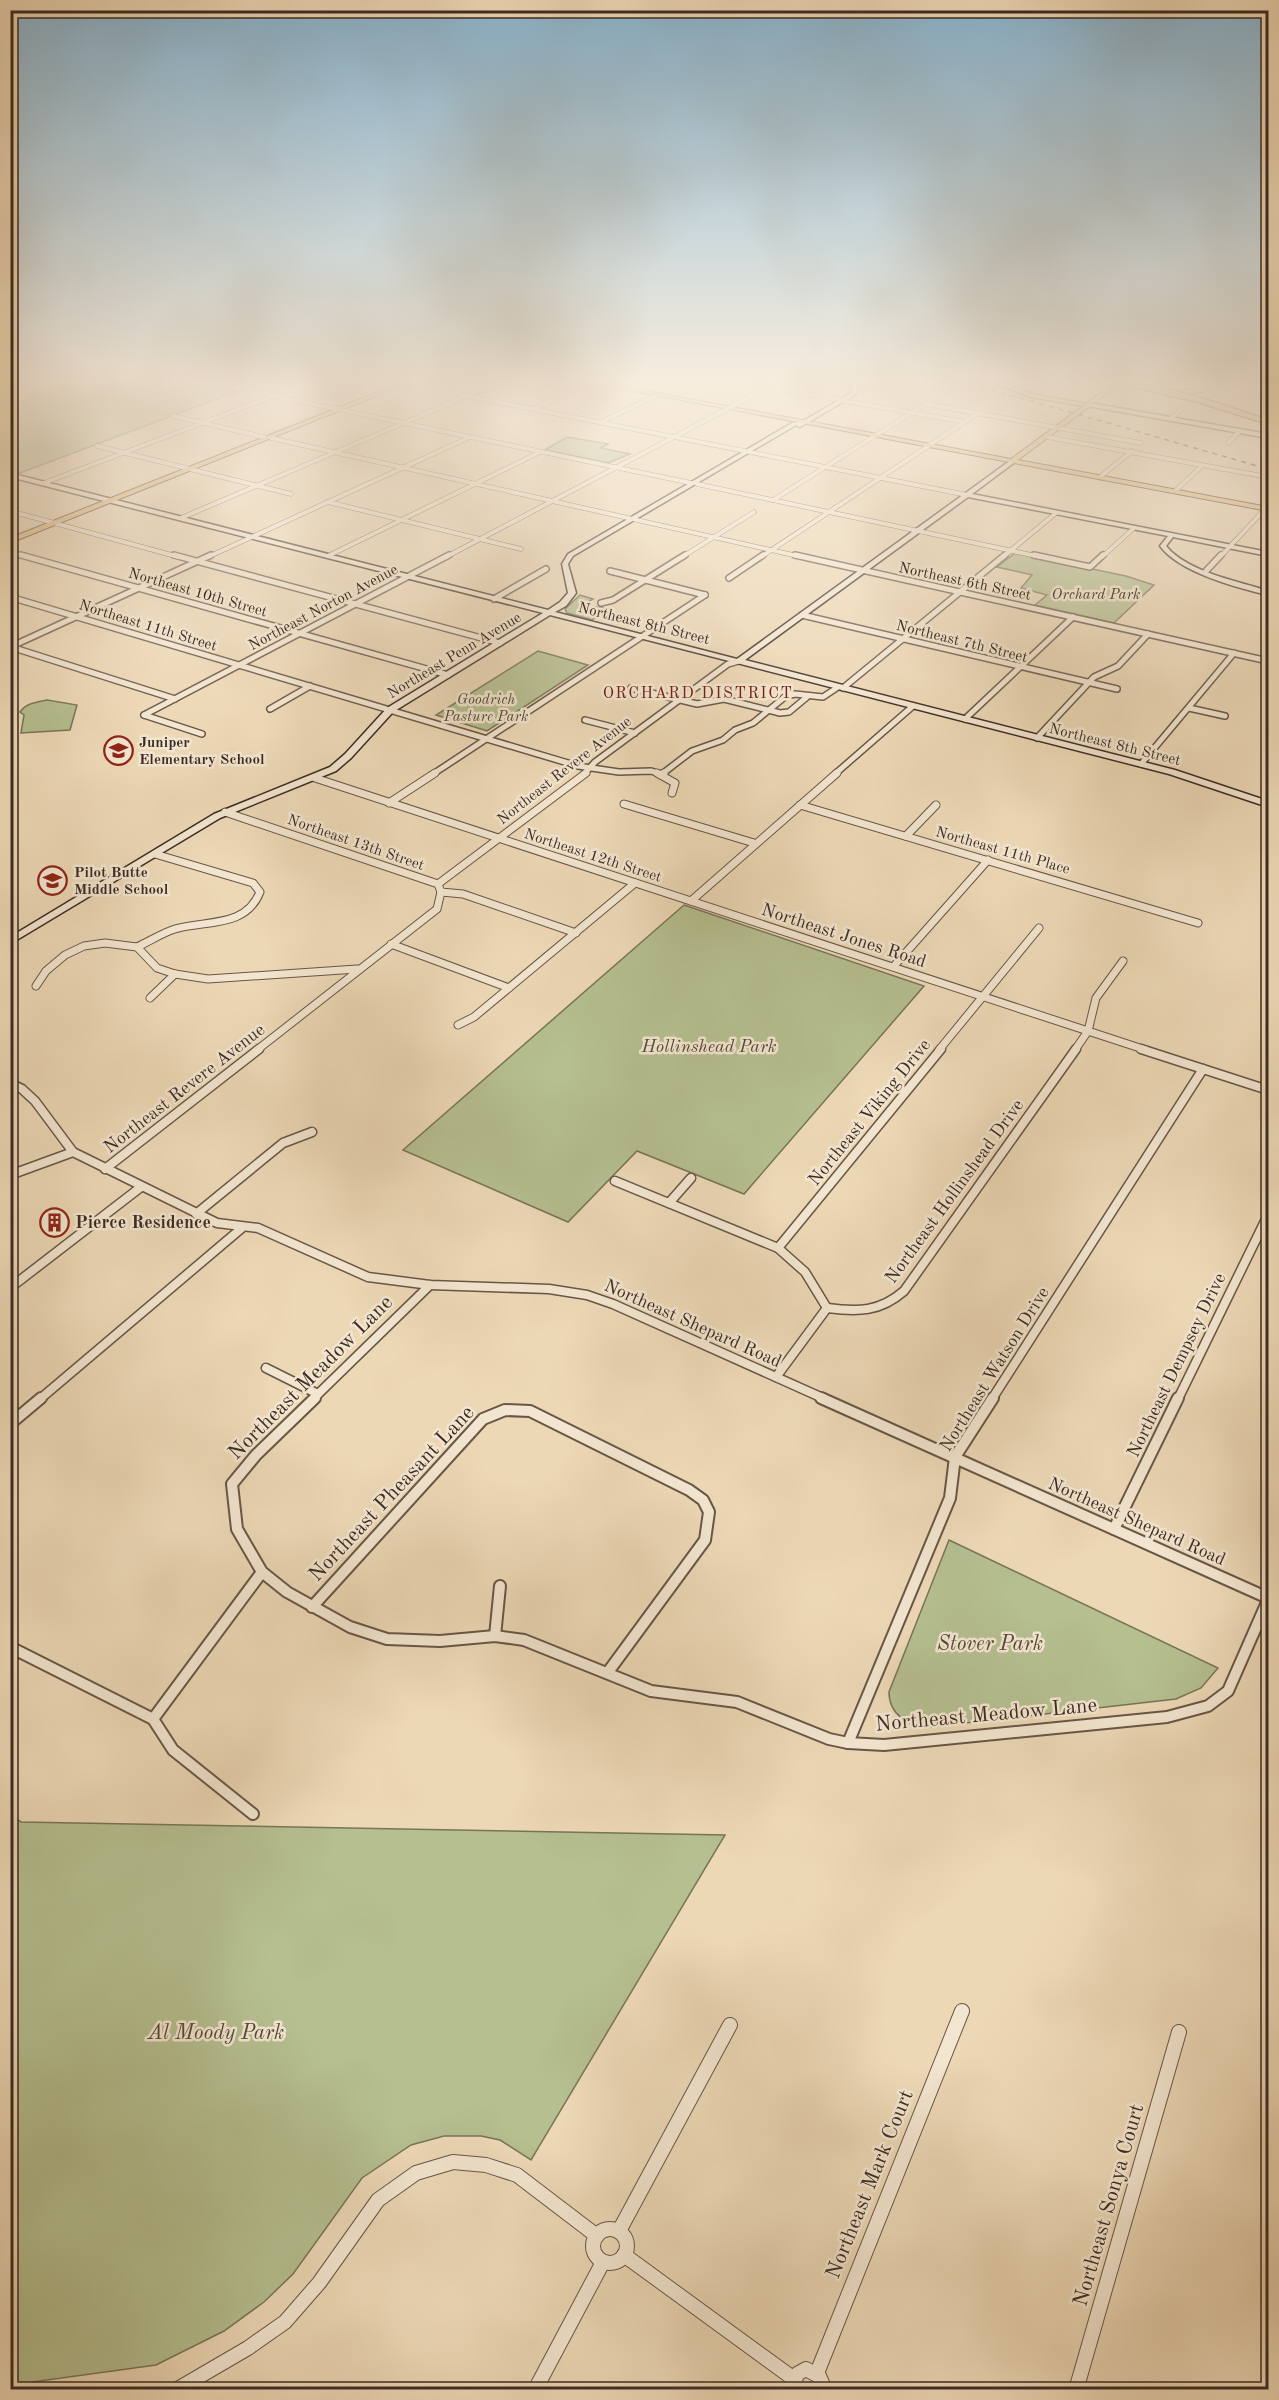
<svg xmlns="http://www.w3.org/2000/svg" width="1279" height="2400" viewBox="0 0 1279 2400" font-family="'Old Standard TT',serif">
	<rect width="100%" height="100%" fill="#edd8b6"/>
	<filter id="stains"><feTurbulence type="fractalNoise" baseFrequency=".00333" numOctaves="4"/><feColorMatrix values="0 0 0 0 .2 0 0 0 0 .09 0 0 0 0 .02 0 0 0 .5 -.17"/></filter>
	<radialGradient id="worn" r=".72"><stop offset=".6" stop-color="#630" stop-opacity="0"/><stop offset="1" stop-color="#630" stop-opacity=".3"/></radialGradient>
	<g fill="#b5bf90" stroke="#787559" stroke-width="1.5">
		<path d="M73 384H209L238 391 20 473 11 470 10 405Z"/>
		<path d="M567 437 608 444 601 448 630 454 608 463 545 450Z"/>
		<path d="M1015 553 1126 576 1154 585 1114 623 1035 605 1047 595 1021 588 1032 575 997 567Z"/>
		<path d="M580 595 593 599 588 602 590 606 608 609 592 620 567 613 565 609Z"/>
		<path d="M538 651 588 665 487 731 436 715Z"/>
		<path d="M47 700 77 705 70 730 21 733 24 715 20 712C26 703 37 702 47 700Z"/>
		<path d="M684 905 924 986 744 1194 637 1151 568 1222 403 1150Z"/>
		<path d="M949 1540 1218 1668 1201 1688 1176 1699 930 1727C909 1727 889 1715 889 1692Z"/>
		<path d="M11 1814 21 1822 725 1835 531 2160 500 2140 481 2136H444L411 2145 362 2178 293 2274 264 2302 224 2331 156 2365 11 2385Z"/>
	</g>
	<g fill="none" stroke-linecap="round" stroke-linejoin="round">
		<defs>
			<g id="street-far5">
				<path d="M28 384 57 390"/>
				<path d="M217 384 691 483"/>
				<path d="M406 384 967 495"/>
				<path d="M751 384 964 422"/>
				<path d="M933 384 951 388"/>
				<path d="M927 404 1141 443"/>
				<path d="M1268 406V409"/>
				<path d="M533 409 587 384"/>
				<path d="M173 416 264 437"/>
				<path d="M1170 419 1182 409"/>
				<path d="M601 422 657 395"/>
				<path d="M1047 437 1268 477"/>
				<path d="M271 438 802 557"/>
				<path d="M1228 443 1240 431"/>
				<path d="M97 446 291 494"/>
				<path d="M1100 477 1132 451"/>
				<path d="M44 483 305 384"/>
				<path d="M697 484 1041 557"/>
				<path d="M1175 491 1202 466"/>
				<path d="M773 500 951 388"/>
				<path d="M328 502 521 549"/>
				<path d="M10 511 179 557"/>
				<path d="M181 518 495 384"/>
				<path d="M10 552 27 557"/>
				<path d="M328 556 540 452"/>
				<path d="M208 557 470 437"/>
				<path d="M446 557 769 387"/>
				<path d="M682 557 754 512"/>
				<path d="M761 557 978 413"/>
				<path d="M1003 557 1056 513"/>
				<path d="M1102 557 1134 528"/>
				<path d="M1220 557 1268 506"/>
			</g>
			<g id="street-far4">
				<path d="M21 555 448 675"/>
				<path d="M174 555 500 643"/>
				<path d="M795 555 1268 661"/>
				<path d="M1034 555 1090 567 1103 555"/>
				<path d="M610 571 705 595"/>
				<path d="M1206 571 1221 555"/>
				<path d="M729 578 763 555"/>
				<path d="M10 597 578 766 619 772 651 771 661 774"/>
				<path d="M494 599 546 569"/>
				<path d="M601 603 613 600 685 555"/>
				<path d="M802 615 1117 689"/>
				<path d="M10 647 211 555"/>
				<path d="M11 647 175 699"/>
				<path d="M631 688 697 704 724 699 780 713 789 712 807 697"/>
				<path d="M843 688 1005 555"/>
				<path d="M1189 708 1225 716"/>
				<path d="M270 709 310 686"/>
				<path d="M144 715 449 555"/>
				<path d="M144 715 202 734"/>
				<path d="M965 719 1073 617"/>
				<path d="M585 720 635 733"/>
				<path d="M1037 738 1094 677 1118 666 1148 634"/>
				<path d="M1141 764 1234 653"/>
				<path d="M433 774 705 595"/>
				<path d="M584 774 595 762 728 664 739 661"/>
				<path d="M662 774 692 751 723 740 735 730 753 723 786 696 795 694 823 697 838 687"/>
				<path d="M835 774 913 706"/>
			</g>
			<g id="street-far3">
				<path d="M657 773 675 783 672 793"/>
				<path d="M661 775 664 773"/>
				<path d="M315 778 1146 1050"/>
				<path d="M389 803 435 773"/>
				<path d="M624 804 754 843"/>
				<path d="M800 805 1198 923"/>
				<path d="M225 812 438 884 441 892 463 894 576 933"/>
				<path d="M906 836 936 805"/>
				<path d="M438 884 586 773"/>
				<path d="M691 901 837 773"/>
				<path d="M391 944 509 988"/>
				<path d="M137 947C150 941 162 933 175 929 206 920 246 928 260 892L253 883 155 854"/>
				<path d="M894 966 988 860"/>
				<path d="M36 986 46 971 65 955 84 946 105 943 137 947 157 968 175 974 208 979 357 969"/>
				<path d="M150 998 175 974"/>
				<path d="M458 1025 474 1017 635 883"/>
				<path d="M257 1050 437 909 441 892"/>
				<path d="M939 1050 1039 928"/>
				<path d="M1075 1050 1088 1031 1096 998 1123 961"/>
			</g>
			<g id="street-far2">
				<path d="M1141 1049 1268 1090"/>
				<path d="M10 1083 22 1089 35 1101 73 1152 217 1223 258 1228 368 1277 430 1285 549 1289 587 1295 613 1304 825 1399"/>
				<path d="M105 1169 259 1049"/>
				<path d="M10 1175 73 1152"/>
				<path d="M615 1181 778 1248 805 1272 827 1308"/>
				<path d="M669 1203 691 1178"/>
				<path d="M196 1214 283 1143 312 1132"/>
				<path d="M778 1248 941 1049"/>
				<path d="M10 1288 141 1187"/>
				<path d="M266 1368 318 1394"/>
				<path d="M776 1377 827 1308C858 1312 880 1312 904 1291L1076 1049"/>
				<path d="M40 1399 243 1227"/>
				<path d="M313 1399 430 1285"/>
				<path d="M992 1399 1203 1069"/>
				<path d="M1178 1399 1268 1215"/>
			</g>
			<g id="street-far1">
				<path d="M315 1398 256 1455 232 1484 237 1529 262 1572 287 1592 350 1627 387 1639 440 1641 495 1636 524 1640 651 1691 737 1702 829 1739 848 1743 884 1745 1167 1717 1208 1706 1228 1691 1268 1600"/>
				<path d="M821 1398 1268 1598"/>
				<path d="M10 1424 41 1398"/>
				<path d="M1114 1529 1178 1398"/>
				<path d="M312 1607 483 1419 505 1410 530 1411 689 1490 703 1500 709 1512 705 1540 608 1672"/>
				<path d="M495 1636 500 1586"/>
				<path d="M10 1647 153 1719"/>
				<path d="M848 1743 950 1498 955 1457 993 1398"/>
				<path d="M253 1814 173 1750 153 1719 262 1572"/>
			</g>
			<g id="street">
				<circle cx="610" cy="2246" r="17"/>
				<path d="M619 2231 730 2025"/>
				<path d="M624 2255 794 2379"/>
				<path d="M817 2373 962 2011"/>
				<path d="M176 2390 248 2348 285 2322 319 2283 378 2200 416 2173 453 2162 486 2165 517 2175 597 2236"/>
				<path d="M535 2390 603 2262"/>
				<path d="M792 2390 797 2374 806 2369 819 2376 825 2390"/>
				<path d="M1076 2390 1179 2032"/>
			</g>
			<g id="secondary">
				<path d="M21 384H29L10 390V387Z"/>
				<path d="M853 384H859L856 393 850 398 800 427 796 425 573 556 568 564 576 593 566 606 555 612 737 659 1011 460H1015V462L972 494 1268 552V556L1173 537 1166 546C1187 572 1238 581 1268 591V595C1237 588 1179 572 1160 546L1168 536 968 497 745 660 1175 770 1268 801V807L1169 774 550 615 393 712 351 758 336 771 220 818 10 944V937L214 814 330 767 345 754 387 708 543 613 10 477V473L548 610 560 602 568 593 562 564 568 554 792 423 803 421 846 396 851 392Z"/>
				<path d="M1089 403 1268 434V438L1087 406Z"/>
			</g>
			<g id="primary">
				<path d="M398 384H406L10 543V538Z"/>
				<path d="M596 384H609L1011 459 1113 384H1120L1018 460 1268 507V511Z"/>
			</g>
			<g id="highway">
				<path d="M997 384H1006L1033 394 1092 405 1089 407 1030 397Z"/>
				<path d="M1122 384C1169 384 1223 405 1268 420V424L1198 402Z"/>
				<path d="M1208 384H1216C1206 392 1192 396 1180 391L1201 388Z"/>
			</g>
		</defs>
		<use href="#street-far5" stroke="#685647" stroke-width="5"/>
		<use href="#street-far4" stroke="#685647" stroke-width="8"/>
		<use href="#street-far3" stroke="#685647" stroke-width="9"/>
		<use href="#street-far2" stroke="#685647" stroke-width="11"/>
		<use href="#street-far1" stroke="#685647" stroke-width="14"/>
		<use href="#street" stroke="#685647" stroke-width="16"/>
		<use href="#secondary" stroke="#3c2b22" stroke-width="3"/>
		<use href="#primary" stroke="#3c2b22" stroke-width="2"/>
		<use href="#highway" stroke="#3c2b22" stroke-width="3"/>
		<use href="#street-far5" stroke="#f3e6d0" stroke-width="4"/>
		<use href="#street-far4" stroke="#f3e6d0" stroke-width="5"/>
		<use href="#street-far3" stroke="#f3e6d0" stroke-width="7"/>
		<use href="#street-far2" stroke="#f3e6d0" stroke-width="8"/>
		<use href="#street-far1" stroke="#f3e6d0" stroke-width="10"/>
		<use href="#street" stroke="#f3e6d0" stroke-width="14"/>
		<use href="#secondary" fill="#f3e6d0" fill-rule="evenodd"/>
		<use href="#primary" fill="#e6bc7b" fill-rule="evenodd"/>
		<use href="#highway" fill="#e6bc7b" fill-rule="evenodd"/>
		<path stroke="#3c2b22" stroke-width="1.5" stroke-dasharray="5 5" stroke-linecap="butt" d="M972 384 1268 469"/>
		<defs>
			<path id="highway-bridge" d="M1109 384 1128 387"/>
		</defs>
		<use href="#highway-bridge" stroke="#3c2b22" stroke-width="9" stroke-linecap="butt"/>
		<use href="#highway-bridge" stroke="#e6bc7b" stroke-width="8"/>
	</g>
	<linearGradient id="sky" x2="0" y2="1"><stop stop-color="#89b6d2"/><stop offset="0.53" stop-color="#f7edde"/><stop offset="1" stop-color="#f7edde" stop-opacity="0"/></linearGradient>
	<rect width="1279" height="720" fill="url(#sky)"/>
	<defs>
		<symbol id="school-ring" viewBox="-11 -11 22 22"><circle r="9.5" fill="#f3e6d0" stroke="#8f2418" stroke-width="1.5"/><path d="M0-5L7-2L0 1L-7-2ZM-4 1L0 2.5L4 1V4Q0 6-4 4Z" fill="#8f2418"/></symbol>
		<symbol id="building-ring" viewBox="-11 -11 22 22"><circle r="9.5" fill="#f3e6d0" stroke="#8f2418" stroke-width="1.5"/><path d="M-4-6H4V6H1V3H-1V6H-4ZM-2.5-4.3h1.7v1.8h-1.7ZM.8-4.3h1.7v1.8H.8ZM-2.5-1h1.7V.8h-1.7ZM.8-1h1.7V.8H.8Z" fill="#8f2418"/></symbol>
	</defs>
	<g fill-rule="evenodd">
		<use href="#school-ring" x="102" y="734" width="33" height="33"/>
		<use href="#school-ring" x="36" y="864" width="33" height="33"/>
		<use href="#building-ring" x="38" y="1206" width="33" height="33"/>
	</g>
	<g text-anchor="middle" stroke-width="5" stroke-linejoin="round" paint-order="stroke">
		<g font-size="15" fill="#3c2b22" stroke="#f3e6d0">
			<text transform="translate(965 581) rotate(12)" y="5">Northeast 6th Street</text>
			<text transform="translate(198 592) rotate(16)" y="5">Northeast 10th Street</text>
			<text transform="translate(323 607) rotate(-28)" y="5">Northeast Norton Avenue</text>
			<text transform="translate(644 623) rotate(14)" y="5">Northeast 8th Street</text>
			<text transform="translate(148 625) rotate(17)" y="5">Northeast 11th Street</text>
			<text transform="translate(962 641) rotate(14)" y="5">Northeast 7th Street</text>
			<text transform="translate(454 655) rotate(-31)" y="5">Northeast Penn Avenue</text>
			<text transform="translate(1115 744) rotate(14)" y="5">Northeast 8th Street</text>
			<text transform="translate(564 770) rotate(-38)" y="5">Northeast Revere Avenue</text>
			<text transform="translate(356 842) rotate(19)" y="5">Northeast 13th Street</text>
			<text transform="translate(1003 850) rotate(16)" y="5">Northeast 11th Place</text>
			<text transform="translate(593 855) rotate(18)" y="5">Northeast 12th Street</text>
		</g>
		<g font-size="15" font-style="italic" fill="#544938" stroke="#f3e6d0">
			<text x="1096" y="599">Orchard Park</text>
			<text x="486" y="704">Goodrich<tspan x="486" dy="17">Pasture Park</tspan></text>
		</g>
		<g font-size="15" font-weight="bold" fill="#3c2b22" stroke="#f3e6d0" text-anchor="start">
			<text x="139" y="747">Juniper<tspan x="139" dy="17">Elementary School</tspan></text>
			<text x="74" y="877">Pilot Butte<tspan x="74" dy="17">Middle School</tspan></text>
		</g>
		<g font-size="16" letter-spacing="1.5" fill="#7a1f14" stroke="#f3e6d0">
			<text x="698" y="698">ORCHARD DISTRICT</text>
		</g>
		<g font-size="18" fill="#3c2b22" stroke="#f3e6d0">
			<text transform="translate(844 935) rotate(18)" y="6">Northeast Jones Road</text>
			<text transform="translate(184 1088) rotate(-38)" y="6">Northeast Revere Avenue</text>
			<text transform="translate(869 1112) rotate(-51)" y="6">Northeast Viking Drive</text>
			<text transform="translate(954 1191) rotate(-54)" y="6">Northeast Hollinshead Drive</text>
			<text transform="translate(693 1323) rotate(24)" y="6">Northeast Shepard Road</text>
			<text transform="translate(1176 1365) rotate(-64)" y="6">Northeast Dempsey Drive</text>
			<text transform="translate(994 1369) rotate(-58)" y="6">Northeast Watson Drive</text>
			<text transform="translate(1137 1521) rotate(24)" y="6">Northeast Shepard Road</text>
		</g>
		<g font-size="18" font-style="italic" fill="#544938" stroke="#f3e6d0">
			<text x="709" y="1052">Hollinshead Park</text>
		</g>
		<g font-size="18" font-weight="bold" fill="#3c2b22" stroke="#f3e6d0" text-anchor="start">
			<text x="75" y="1228">Pierce Residence</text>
		</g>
		<g font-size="21" fill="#3c2b22" stroke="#f3e6d0">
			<text transform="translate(310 1377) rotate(-45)" y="7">Northeast Meadow Lane</text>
			<text transform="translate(391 1493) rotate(-47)" y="7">Northeast Pheasant Lane</text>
			<text transform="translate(986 1714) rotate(-5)" y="7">Northeast Meadow Lane</text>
			<text transform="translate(869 2184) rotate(-68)" y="7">Northeast Mark Court</text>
			<text transform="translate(1108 2205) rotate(-74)" y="7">Northeast Sonya Court</text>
		</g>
		<g font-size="21" font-style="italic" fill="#544938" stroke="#f3e6d0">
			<text x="990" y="1650">Stover Park</text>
			<text x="216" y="2039">Al Moody Park</text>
		</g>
	</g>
	<rect width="1279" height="2400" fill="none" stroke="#edd8b6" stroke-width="36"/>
	<rect x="12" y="12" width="1255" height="2376" fill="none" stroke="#3c2b22" stroke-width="3"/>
	<rect x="18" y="18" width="1243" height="2364" fill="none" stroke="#3c2b22" stroke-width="1.5"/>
	<rect width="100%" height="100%" filter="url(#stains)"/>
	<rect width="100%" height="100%" fill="url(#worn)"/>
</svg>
